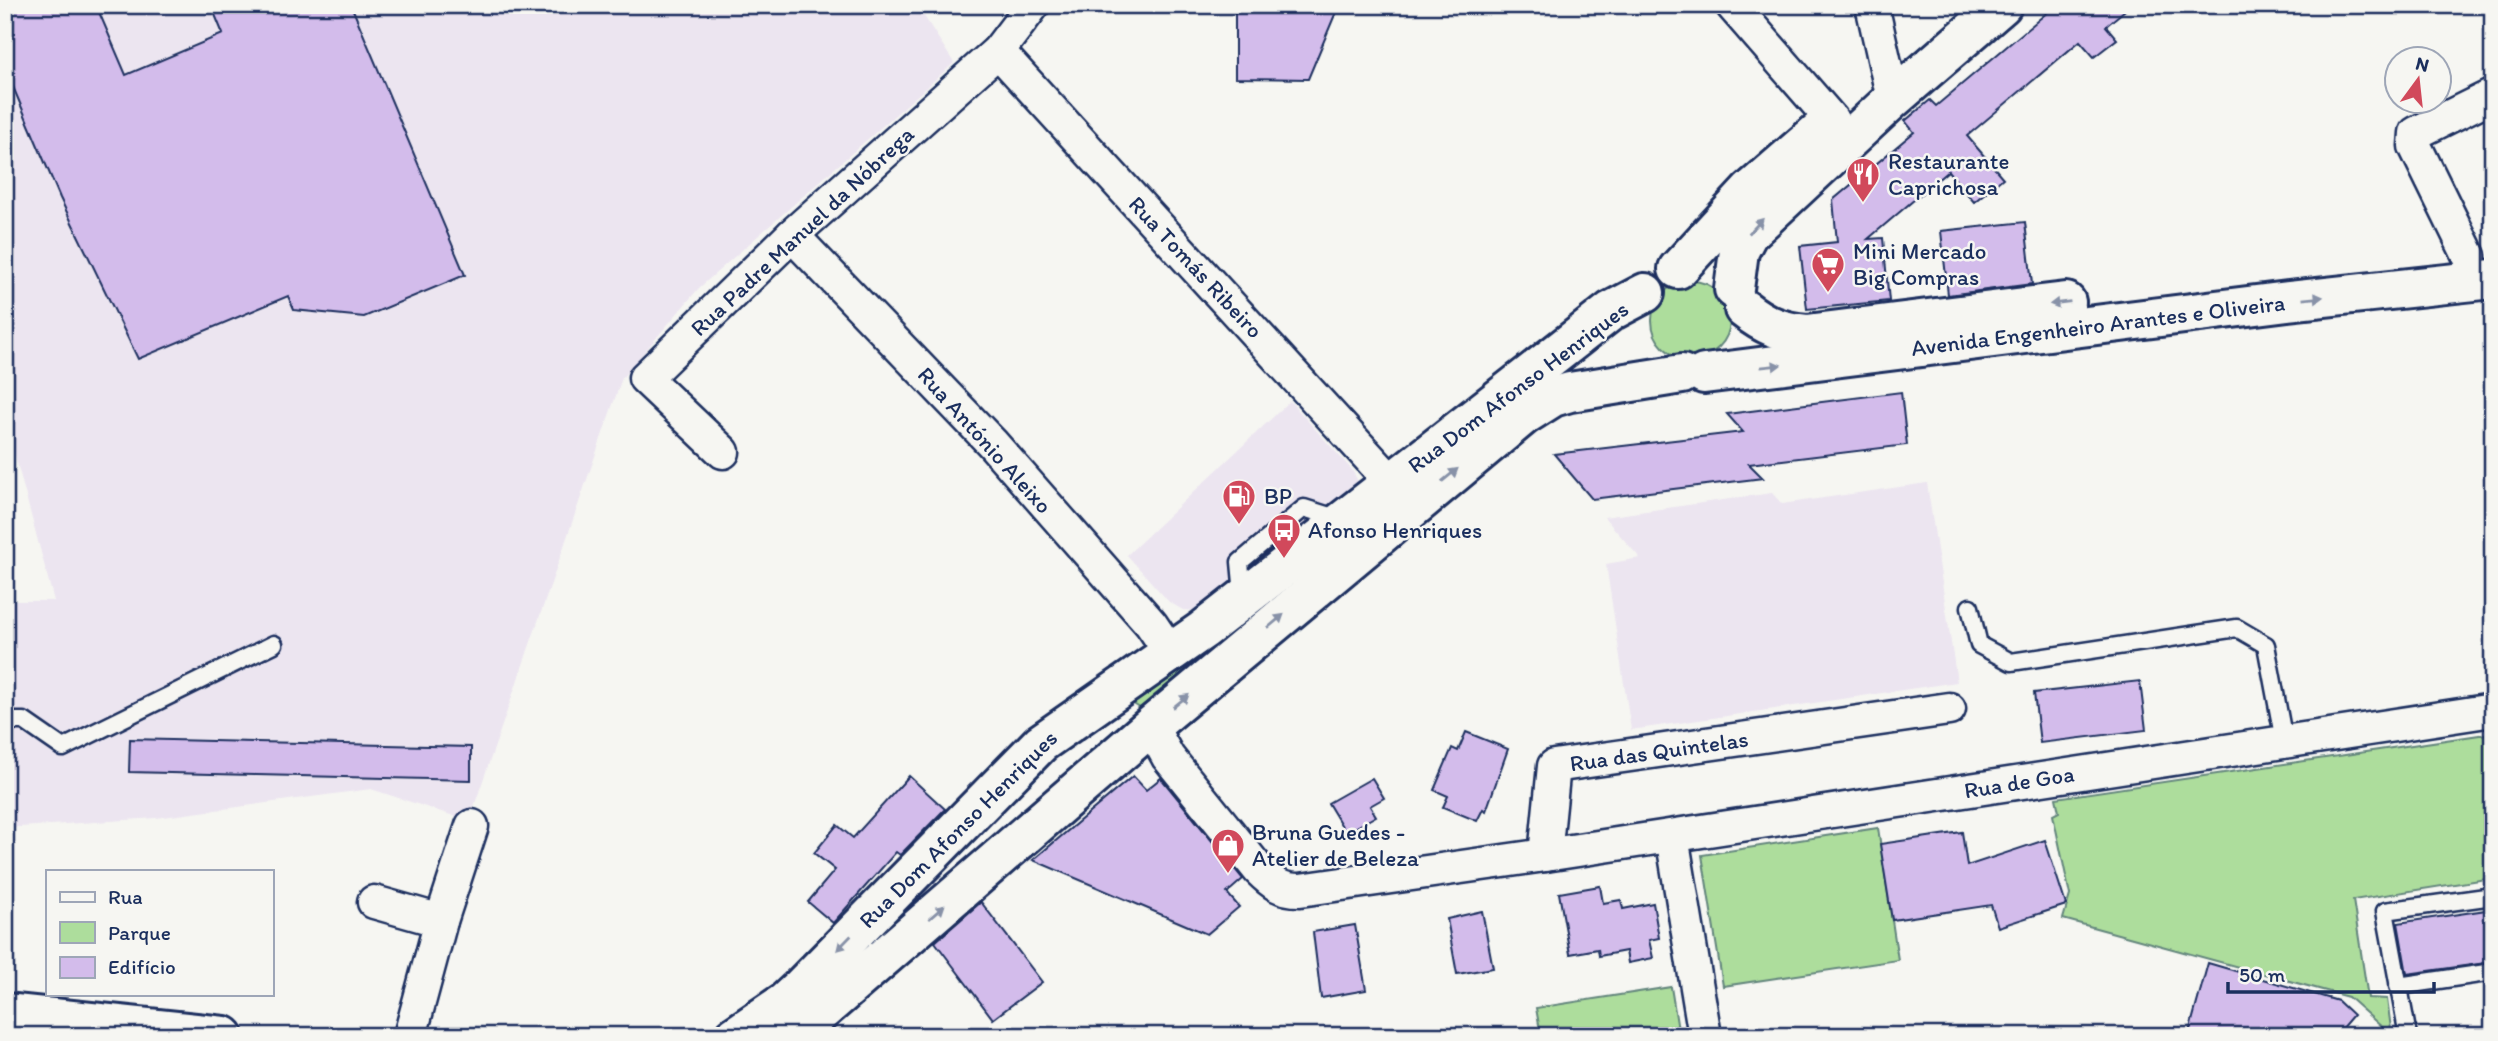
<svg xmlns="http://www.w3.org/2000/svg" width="2498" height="1041" viewBox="0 0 2498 1041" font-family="Itim,sans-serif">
	<rect width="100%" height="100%" fill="#f6f6f2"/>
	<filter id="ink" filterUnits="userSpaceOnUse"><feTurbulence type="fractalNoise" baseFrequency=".0143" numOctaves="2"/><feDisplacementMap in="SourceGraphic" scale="14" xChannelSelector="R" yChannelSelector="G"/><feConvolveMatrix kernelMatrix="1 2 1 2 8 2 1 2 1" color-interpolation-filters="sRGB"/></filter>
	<g filter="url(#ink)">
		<g fill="#ece5f0">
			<path d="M5 5H917L954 63 699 288 622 378 469 821 371 789 156 818 5 828V601H54L5 418Z"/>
			<path d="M1290 401 1352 470 1359 483 1355 497 1201 611 1183 610 1169 602 1127 555Z"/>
			<path d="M1927 483 1957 682 1631 730 1606 564 1640 558 1604 517 1772 493 1782 504Z"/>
		</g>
		<g fill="#addd9c" stroke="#64867d" stroke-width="2">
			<circle cx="1691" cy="320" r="39"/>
			<path d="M1185 665 1187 672 1143 710 1132 703 1131 696Z"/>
			<path d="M2493 733V878L2353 900 2368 998 2387 999 2392 1036 2348 997 2063 919 2070 895 2053 815 2059 812 2056 798Z"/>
			<path d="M1878 828 1898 960 1723 986 1702 855Z"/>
			<path d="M1671 987 1679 1036H1541L1536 1008Z"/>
		</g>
		<g fill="#d3bceb" stroke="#1b2f5e" stroke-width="2">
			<path d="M5 5H96L126 75 223 34 211 5H351L465 275 364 317 294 310 288 296 138 359 60 198 5 68Z"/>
			<path d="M1235 5H1339L1308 79 1235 78Z"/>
			<path d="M2056 5H2131L2106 26 2117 39 2094 57 2080 41 1967 136 2003 178 1974 202 1948 171 1868 239 1883 238 1889 301 1807 309 1800 246 1837 242 1833 200 1914 132 1905 121 1930 100 1936 106Z"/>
			<path d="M2025 222 2032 284 1948 295 1941 231Z"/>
			<path d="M1901 392 1907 445 1749 464 1763 478 1592 499 1554 454 1743 432 1727 414Z"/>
			<path d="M2140 681 2146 730 2040 743 2034 693Z"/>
			<path d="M1466 732 1508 749 1486 811 1483 809 1477 821 1443 807 1448 796 1434 790 1452 748 1458 751Z"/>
			<path d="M130 739 471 747V780L129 772Z"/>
			<path d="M909 776 945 809 900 855 896 852 833 923 808 902 835 870 814 853 837 825 853 838Z"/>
			<path d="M1133 776 1146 790 1161 778 1243 879 1227 893 1239 907 1207 934 1033 860Z"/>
			<path d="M1372 778 1384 798 1370 806 1376 816 1346 833 1328 803Z"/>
			<path d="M1962 832 1967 866 2045 840 2066 905 1998 927 1991 905 1892 920 1880 844Z"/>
			<path d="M1600 886 1603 903 1621 900 1623 909 1653 903 1659 938 1649 940 1653 958 1628 963 1626 951 1599 956 1598 949 1570 954 1559 893Z"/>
			<path d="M981 902 1042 982 993 1019 935 942Z"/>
			<path d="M2493 909V962L2407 974 2398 923Z"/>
			<path d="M1482 911 1493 968 1457 974 1447 919Z"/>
			<path d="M1355 925 1366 990 1321 998 1313 932Z"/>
			<path d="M2208 963 2338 1001 2353 1015 2335 1036H2188Z"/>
		</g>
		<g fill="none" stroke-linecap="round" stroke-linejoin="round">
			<defs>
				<g id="lane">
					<path d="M1243 594 1240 562 1304 508 1339 519"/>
					<path d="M1970 607 1979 645 2011 662 2237 628 2266 645 2284 741"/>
					<path d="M5 721H24L63 748 274 644"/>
					<path d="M2398 986 2493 972"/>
					<path d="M2408 1036 2385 911 2493 896"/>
				</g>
				<g id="street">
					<path d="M1732 5 1832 120"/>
					<path d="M1872 5 1893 99"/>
					<path d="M998 51 1407 499"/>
					<path d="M792 235 992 443 1151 624 1170 652"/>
					<path d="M2469 256 2415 146 2416 133 2493 95"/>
					<path d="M723 452 645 378 792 235 998 51 1033 5"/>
					<path d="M1151 726 1168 757 1259 870C1273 884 1281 890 1300 890L1545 855 1554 766 1949 709"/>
					<path d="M1672 836 1705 1036"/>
					<path d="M1545 855 2493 710"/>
					<path d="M374 902 441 921"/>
					<path d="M410 1036 441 921 472 826"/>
				</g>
				<g id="secondary">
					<path d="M1678 269 1751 190 1827 124"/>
					<path d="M1734 289 1739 251 1748 234 1893 99 2002 5"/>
					<path d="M1744 309C1764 325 1781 332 1807 334L2066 302"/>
					<path d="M1704 374 2288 301 2493 279"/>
					<path d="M5 1013 224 1036"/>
					<path d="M735 1036 785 1002 800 988 1041 743 1203 630 1611 311 1645 293"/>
					<path d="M793 1036 1151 726 1523 416 1553 397 1570 392 1682 374"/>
				</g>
			</defs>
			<use href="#lane" stroke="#1b2f5e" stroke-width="21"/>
			<use href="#street" stroke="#1b2f5e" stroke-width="37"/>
			<use href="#secondary" stroke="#1b2f5e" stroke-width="44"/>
			<use href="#lane" stroke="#f6f6f2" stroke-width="16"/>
			<use href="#street" stroke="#f6f6f2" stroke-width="32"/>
			<use href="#secondary" stroke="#f6f6f2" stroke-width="38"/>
		</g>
		<defs><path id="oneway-solid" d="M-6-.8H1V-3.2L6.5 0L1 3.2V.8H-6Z" transform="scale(1.75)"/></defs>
		<g fill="#8892a8">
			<use href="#oneway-solid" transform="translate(1756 226) rotate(-46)"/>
			<use href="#oneway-solid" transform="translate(2313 298) rotate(-6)"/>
			<use href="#oneway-solid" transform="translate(2060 303) rotate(173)"/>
			<use href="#oneway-solid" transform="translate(1771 366) rotate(-6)"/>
			<use href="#oneway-solid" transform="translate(1450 475) rotate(-39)"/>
			<use href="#oneway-solid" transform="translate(1276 621) rotate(-40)"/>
			<use href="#oneway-solid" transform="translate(1181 701) rotate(-39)"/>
			<use href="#oneway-solid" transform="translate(937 912) rotate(-41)"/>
			<use href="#oneway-solid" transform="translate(844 943) rotate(134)"/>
		</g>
	</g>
	<defs>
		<symbol id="restaurant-pin" viewBox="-11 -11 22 30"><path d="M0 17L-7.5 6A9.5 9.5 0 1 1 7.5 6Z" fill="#d1495b" stroke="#f6f6f2"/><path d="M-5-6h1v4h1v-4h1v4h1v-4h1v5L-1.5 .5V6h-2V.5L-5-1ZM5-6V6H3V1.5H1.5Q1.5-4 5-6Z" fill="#fff"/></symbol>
		<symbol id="supermarket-pin" viewBox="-11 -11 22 30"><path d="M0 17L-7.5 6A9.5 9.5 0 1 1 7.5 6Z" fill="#d1495b" stroke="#f6f6f2"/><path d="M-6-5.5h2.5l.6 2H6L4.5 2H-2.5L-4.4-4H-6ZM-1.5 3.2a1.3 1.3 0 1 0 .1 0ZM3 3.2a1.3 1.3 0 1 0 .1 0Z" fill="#fff"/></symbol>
		<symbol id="fuel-pin" viewBox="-11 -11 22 30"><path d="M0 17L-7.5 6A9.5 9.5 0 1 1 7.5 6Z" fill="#d1495b" stroke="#f6f6f2"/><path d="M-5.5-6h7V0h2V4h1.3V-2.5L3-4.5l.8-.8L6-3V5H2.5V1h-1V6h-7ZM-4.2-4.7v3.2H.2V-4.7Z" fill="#fff"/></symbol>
		<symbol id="bus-pin" viewBox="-11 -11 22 30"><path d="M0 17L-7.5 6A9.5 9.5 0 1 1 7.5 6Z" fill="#d1495b" stroke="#f6f6f2"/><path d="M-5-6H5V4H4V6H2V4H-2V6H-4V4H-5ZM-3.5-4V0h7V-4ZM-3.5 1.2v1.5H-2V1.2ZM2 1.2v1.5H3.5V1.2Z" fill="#fff"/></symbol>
		<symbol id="shop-pin" viewBox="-11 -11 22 30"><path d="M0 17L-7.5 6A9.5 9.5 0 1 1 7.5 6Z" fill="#d1495b" stroke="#f6f6f2"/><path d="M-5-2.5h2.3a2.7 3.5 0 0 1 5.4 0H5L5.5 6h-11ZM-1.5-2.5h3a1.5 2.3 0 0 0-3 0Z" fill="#fff"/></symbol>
	</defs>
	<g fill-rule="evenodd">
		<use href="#restaurant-pin" x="1844" y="155" width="38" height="52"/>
		<use href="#supermarket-pin" x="1809" y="245" width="38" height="52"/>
		<use href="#fuel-pin" x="1220" y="477" width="38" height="52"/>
		<use href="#bus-pin" x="1265" y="511" width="38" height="52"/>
		<use href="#shop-pin" x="1209" y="826" width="38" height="52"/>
	</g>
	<g text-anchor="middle" stroke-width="5" stroke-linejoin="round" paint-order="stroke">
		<g font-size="23" fill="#1b2f5e" stroke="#f6f6f2" text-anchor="start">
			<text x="1888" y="169">Restaurante<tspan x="1888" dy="26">Caprichosa</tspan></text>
			<text x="1853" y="259">Mini Mercado<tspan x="1853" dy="26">Big Compras</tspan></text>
			<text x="1264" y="504">BP</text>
			<text x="1308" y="538">Afonso Henriques</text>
			<text x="1252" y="840">Bruna Guedes -<tspan x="1252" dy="26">Atelier de Beleza</tspan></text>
		</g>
		<g font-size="23" fill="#1b2f5e" stroke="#f6f6f2">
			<text transform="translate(802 231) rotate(-43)" y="8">Rua Padre Manuel da Nóbrega</text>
			<text transform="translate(1196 267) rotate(47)" y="8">Rua Tomás Ribeiro</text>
			<text transform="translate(2098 325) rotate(-7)" y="8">Avenida Engenheiro Arantes e Oliveira</text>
			<text transform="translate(1518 387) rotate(-37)" y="8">Rua Dom Afonso Henriques</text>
			<text transform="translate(985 440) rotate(48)" y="8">Rua António Aleixo</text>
			<text transform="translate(1659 751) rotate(-8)" y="8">Rua das Quintelas</text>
			<text transform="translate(2019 782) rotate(-9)" y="8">Rua de Goa</text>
			<text transform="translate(958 829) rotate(-45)" y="8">Rua Dom Afonso Henriques</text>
		</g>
	</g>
	<rect width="2498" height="1041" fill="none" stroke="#f6f6f2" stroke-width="28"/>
	<rect x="14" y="14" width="2470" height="1013" fill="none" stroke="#1b2f5e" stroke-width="2.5" filter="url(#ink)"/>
	<rect x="46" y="870" width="228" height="126" fill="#f6f6f2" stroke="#9ea6b7" stroke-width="2"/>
	<rect x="60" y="892" width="35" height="10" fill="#f6f6f2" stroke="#9ea6b7" stroke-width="2"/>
	<text x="108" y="904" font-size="21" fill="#1b2f5e">Rua</text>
	<rect x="60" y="922" width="35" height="21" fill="#addd9c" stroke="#9ea6b7" stroke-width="2"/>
	<text x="108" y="940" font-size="21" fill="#1b2f5e">Parque</text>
	<rect x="60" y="957" width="35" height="21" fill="#d3bceb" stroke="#9ea6b7" stroke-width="2"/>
	<text x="108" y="974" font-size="21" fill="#1b2f5e">Edifício</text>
	<g transform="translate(2418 80) rotate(15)"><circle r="33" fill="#f6f6f2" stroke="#9ea6b7" stroke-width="2"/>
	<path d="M0-5L12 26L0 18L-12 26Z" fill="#d1495b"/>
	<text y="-10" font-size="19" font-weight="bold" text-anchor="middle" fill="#1b2f5e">N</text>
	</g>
	<path d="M2228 982v10h206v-10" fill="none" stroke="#1b2f5e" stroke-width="3.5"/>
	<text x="2239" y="982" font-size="21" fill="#1b2f5e" stroke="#f6f6f2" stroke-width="5" paint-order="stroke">50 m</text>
</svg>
